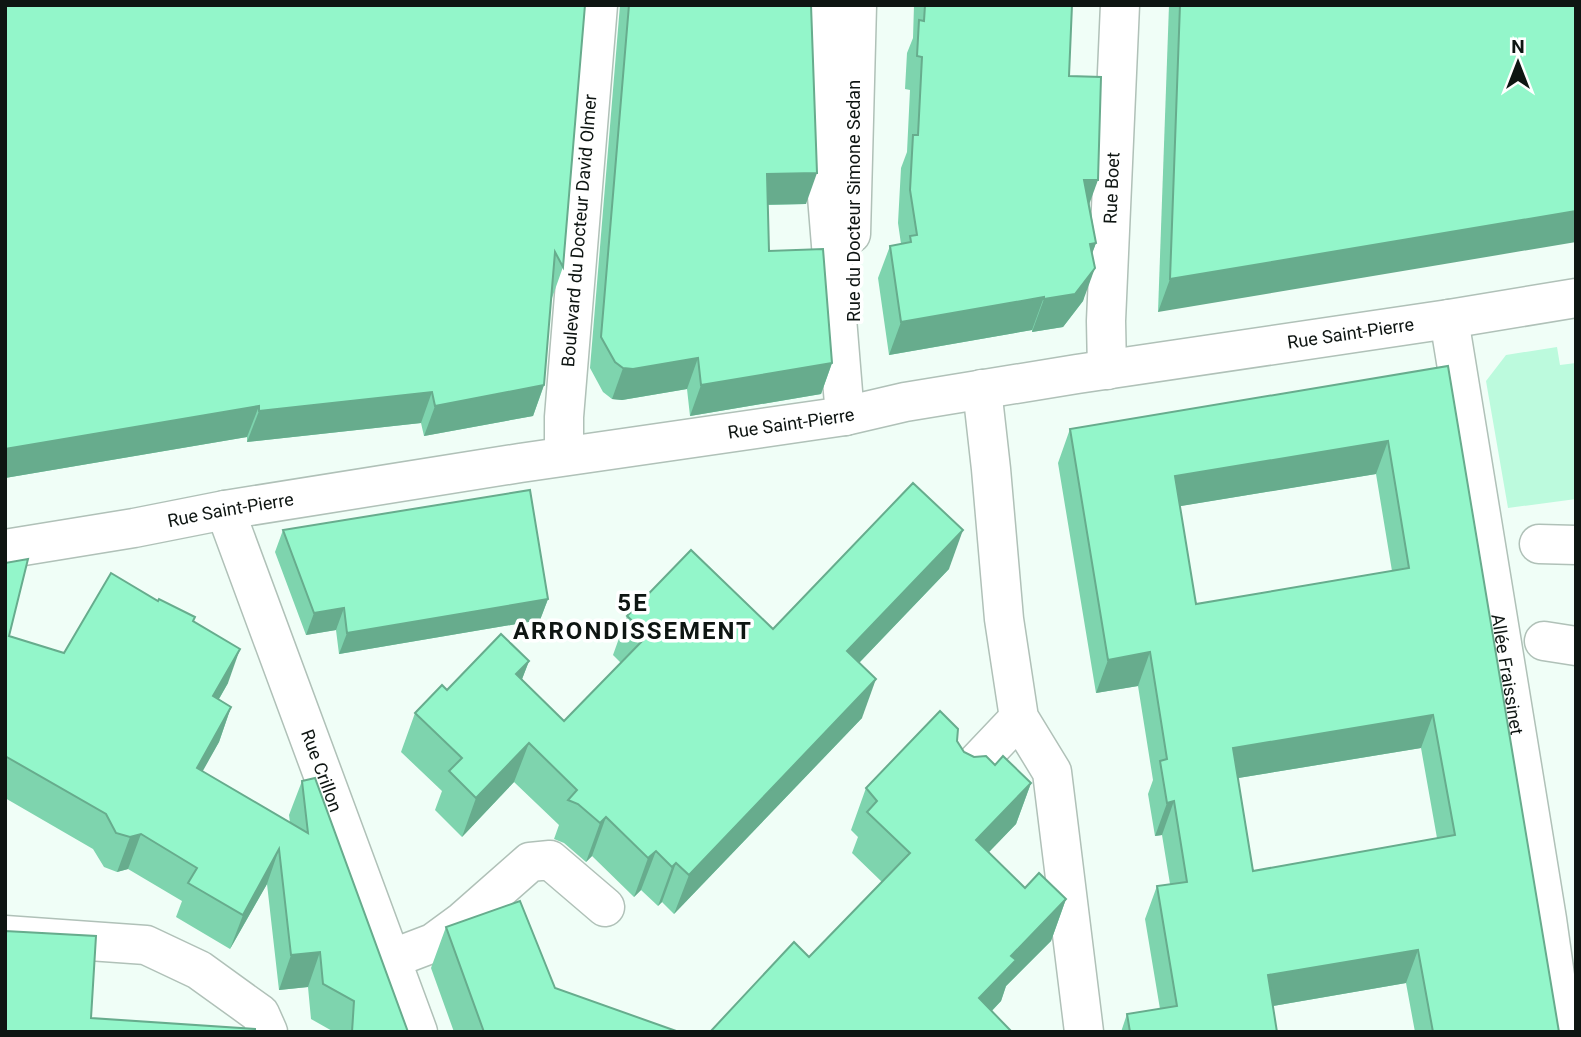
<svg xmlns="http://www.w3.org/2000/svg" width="1581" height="1037" viewBox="0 0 1581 1037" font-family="Roboto,sans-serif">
	<rect width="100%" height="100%" fill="#f0fef7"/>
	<path fill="#bcfadd" d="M1557 347 1560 365 1576 363V499L1508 508 1486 381 1506 355Z"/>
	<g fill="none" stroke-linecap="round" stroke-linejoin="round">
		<defs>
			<g id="minor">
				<path d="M821 5 826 184 845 416"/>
				<path d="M851 234 857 5"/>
				<path id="s1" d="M1449 319 1547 919 1563 1032"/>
				<path id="s2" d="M1107 370 1106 321 1120 5"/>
				<path d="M982 389 991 469 1004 619 1019 718 1052 772 1084 1032"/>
				<path id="s3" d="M564 456V417L598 5"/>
				<path id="s4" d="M225 510 418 1032"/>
				<path d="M1539 544 1576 545"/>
				<path id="s5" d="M5 549 134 528 225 510 520 463 845 416 905 402 1077 374 1449 319 1576 298"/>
				<path d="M1544 641 1576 646"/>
				<path d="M963 777 1019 718"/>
				<path d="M5 935 146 945 199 970 260 1014 268 1032"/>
				<path d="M391 959 433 943 463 921 530 862 550 860 605 907"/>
			</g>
		</defs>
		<use href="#minor" stroke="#b0c1b8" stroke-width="41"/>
		<use href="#minor" stroke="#fff" stroke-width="38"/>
	</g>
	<g fill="#7ed4ae" fill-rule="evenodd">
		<path d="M5 5H585L563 267 552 298 551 296 544 385 533 416 424 436 421 423 247 442V437L5 478Z"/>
		<path d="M620 5H811L806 204 768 205 769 251 832 363 821 394 690 416 687 389 622 400 612 399 603 392 590 368Z"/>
		<path d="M914 5H1072L1069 76 1096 243 1092 253 1083 301 1063 327 1032 332V330L889 355 878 278 890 246 901 244 898 223 901 168 907 152 910 90 905 89 907 53 913 38Z"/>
		<path d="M1169 5H1576L1158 312Z"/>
		<path d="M1448 366 1559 1032H1415L1406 983 1273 1006 1277 1032H1121L1127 1014 1160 1009 1145 919 1157 886 1170 884 1162 835 1155 836 1148 794 1153 780 1138 686 1096 693 1058 463 1070 429ZM1376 474 1392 571 1196 604 1180 506ZM1421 748 1437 838 1253 871 1238 778Z"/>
		<path d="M283 530 548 599 540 620 339 654 336 630 306 635 275 552Z"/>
		<path d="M5 563 9 636 64 653 193 621 228 683 219 699 231 707 219 742 202 771 290 823 289 815 302 781 408 1032H334L311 1019 308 987 279 990 267 884 230 949 176 917 182 901 128 869 117 872 104 867 93 849 5 798Z"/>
		<path d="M949 569 859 663 862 718 674 914 662 902 658 906 641 890 634 897 592 856 586 862 564 843 554 839 559 825 514 782 462 837 435 810 442 791 401 752 415 713 447 690 529 661 522 679 564 721 621 663 613 655 627 616 773 629Z"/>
		<path d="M957 741 964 752 995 765 1031 783 1016 824 989 852 1025 888 1066 899 1051 941 1006 986 1001 1001 992 1011 809 957 882 882 852 853 858 837 851 830 866 788Z"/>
		<path d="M446 927 555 988 679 1032H454L431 968Z"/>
	</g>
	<g fill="#67ac8d">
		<path d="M817 173 806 204 755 205 767 174Z"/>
		<path d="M1084 180H1098L1086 213Z"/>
		<path d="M1576 211V242L1158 312 1170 279Z"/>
		<path d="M1096 243 1084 276 1090 244Z"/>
		<path d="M1095 268 1083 301 1063 327 1032 332 1044 299Z"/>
		<path d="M1044 297 1032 330 889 355 901 322Z"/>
		<path d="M698 358 687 389 622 400 612 399 623 368Z"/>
		<path d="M832 363 821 394 690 416 701 385Z"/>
		<path d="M544 385 533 416 424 436 435 406Z"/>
		<path d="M432 392 421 423 247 442 259 411Z"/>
		<path d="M259 406 247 437 5 478V449Z"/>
		<path d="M1388 441 1376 474 1163 509 1175 476Z"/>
		<path d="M963 530 949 569 833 690 847 651Z"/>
		<path d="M548 599 540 620 339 654 347 633Z"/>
		<path d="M344 608 336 630 306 635 314 613Z"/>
		<path d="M240 649 228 683 201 730 213 696Z"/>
		<path d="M1150 652 1138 686 1096 693 1108 660Z"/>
		<path d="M529 661 514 700 516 674Z"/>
		<path d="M876 679 862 718 674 914 689 875Z"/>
		<path d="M231 707 219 742 185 803 197 768Z"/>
		<path d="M1433 715 1421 748 1220 781 1233 748Z"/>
		<path d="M529 743 514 782 462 837 476 798Z"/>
		<path d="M1031 783 1016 824 961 881 976 840Z"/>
		<path d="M1174 801 1162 835 1155 836 1167 803Z"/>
		<path d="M606 817 592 856 586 862 600 823Z"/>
		<path d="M141 834 128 869 117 872 130 837Z"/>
		<path d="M279 849 267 884 230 949 243 915Z"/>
		<path d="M656 851 641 890 634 897 648 858Z"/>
		<path d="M676 863 662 902 658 906 672 867Z"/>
		<path d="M1066 899 1051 941 1006 986 1001 1001 971 1032 979 998 1011 956Z"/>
		<path d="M1418 950 1406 983 1256 1009 1268 975Z"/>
		<path d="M320 952 308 987 279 990 291 955Z"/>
	</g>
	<g fill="#93f6ca" stroke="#67ac8d" stroke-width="2" fill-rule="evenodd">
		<path d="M5 5H585L563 267 555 252 544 385 435 406 432 392 259 411V406L5 449Z"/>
		<path d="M629 5H811L817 173 767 174 769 251 823 249 832 363 701 385 698 358 633 369 623 368 615 362 601 337Z"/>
		<path d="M925 5H1072L1069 76 1101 77 1098 180H1084L1096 243 1090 244 1095 268 1075 294 1044 299V297L901 322 890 246 911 242 910 236 917 235 910 190 913 135H918L922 57 917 56 919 20 924 21Z"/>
		<path d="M1180 5H1576V211L1170 279Z"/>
		<path d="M1448 366 1559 1032H1433L1418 950 1268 975 1277 1032H1130L1127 1014 1177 1006 1157 886 1187 882 1174 801 1167 803 1160 761 1167 759 1150 652 1108 660 1070 429ZM1388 441 1409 568 1196 604 1175 476ZM1433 715 1455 835 1253 871 1233 748Z"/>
		<path d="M913 483 963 530 847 651 876 679 689 875 676 863 672 867 656 851 648 858 606 817 600 823 578 804 568 800 577 790 529 743 476 798 449 771 462 758 415 713 442 685 447 690 501 634 529 661 516 674 564 721 648 635 627 616 691 550 773 629Z"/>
		<path d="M530 490 548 599 347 633 344 608 314 613 283 530Z"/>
		<path d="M28 559 9 636 64 653 111 573 158 601 159 599 195 617 193 621 240 649 213 696 231 707 197 768 308 833 302 781 315 778 408 1032H352L354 1001 323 984 320 952 291 955 279 849 243 915 188 883 197 868 141 834 130 837 116 833 106 814 5 756V563Z"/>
		<path d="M940 711 958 729 957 741 964 752 974 757 986 756 995 765 1003 756 1031 783 976 840 1025 888 1039 873 1066 899 1011 956 1016 960 979 998 1012 1032H710L794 942 809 957 910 853 867 812 877 801 866 788Z"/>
		<path d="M520 901 555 988 679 1032H484L446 927Z"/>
		<path d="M5 931 96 936 91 1018 255 1029V1032H5Z"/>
	</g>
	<g text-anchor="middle" stroke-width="7" stroke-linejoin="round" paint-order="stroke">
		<g font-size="18" fill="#0e1512" stroke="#fff">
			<text dy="6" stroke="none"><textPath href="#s2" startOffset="182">Rue Boet</textPath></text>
			<text transform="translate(854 201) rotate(-90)" y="6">Rue du Docteur Simone Sedan</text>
			<text dy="6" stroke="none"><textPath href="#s3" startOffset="226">Boulevard du Docteur David Olmer</textPath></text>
			<text dy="6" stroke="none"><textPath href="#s5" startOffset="1363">Rue Saint-Pierre</textPath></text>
			<text dy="6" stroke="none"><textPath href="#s5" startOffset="796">Rue Saint-Pierre</textPath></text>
			<text dy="6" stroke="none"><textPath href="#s5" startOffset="229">Rue Saint-Pierre</textPath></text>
			<text dy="6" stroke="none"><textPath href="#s1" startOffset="360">Allée Fraissinet</textPath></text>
			<text dy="6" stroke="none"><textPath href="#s4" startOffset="278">Rue Crillon</textPath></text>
		</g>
		<g font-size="24" font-weight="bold" letter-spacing="2" fill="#0e1512" stroke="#fff">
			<text x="633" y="611">5E<tspan x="633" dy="28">ARRONDISSEMENT</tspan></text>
		</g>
	</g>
	<rect width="1581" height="1037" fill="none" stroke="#0e1512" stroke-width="14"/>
	<g transform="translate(1518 63)" stroke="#ffffff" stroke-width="5" paint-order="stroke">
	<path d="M0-5L12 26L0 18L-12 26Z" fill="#0e1512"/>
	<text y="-10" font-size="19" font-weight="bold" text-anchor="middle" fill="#0e1512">N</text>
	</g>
</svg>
